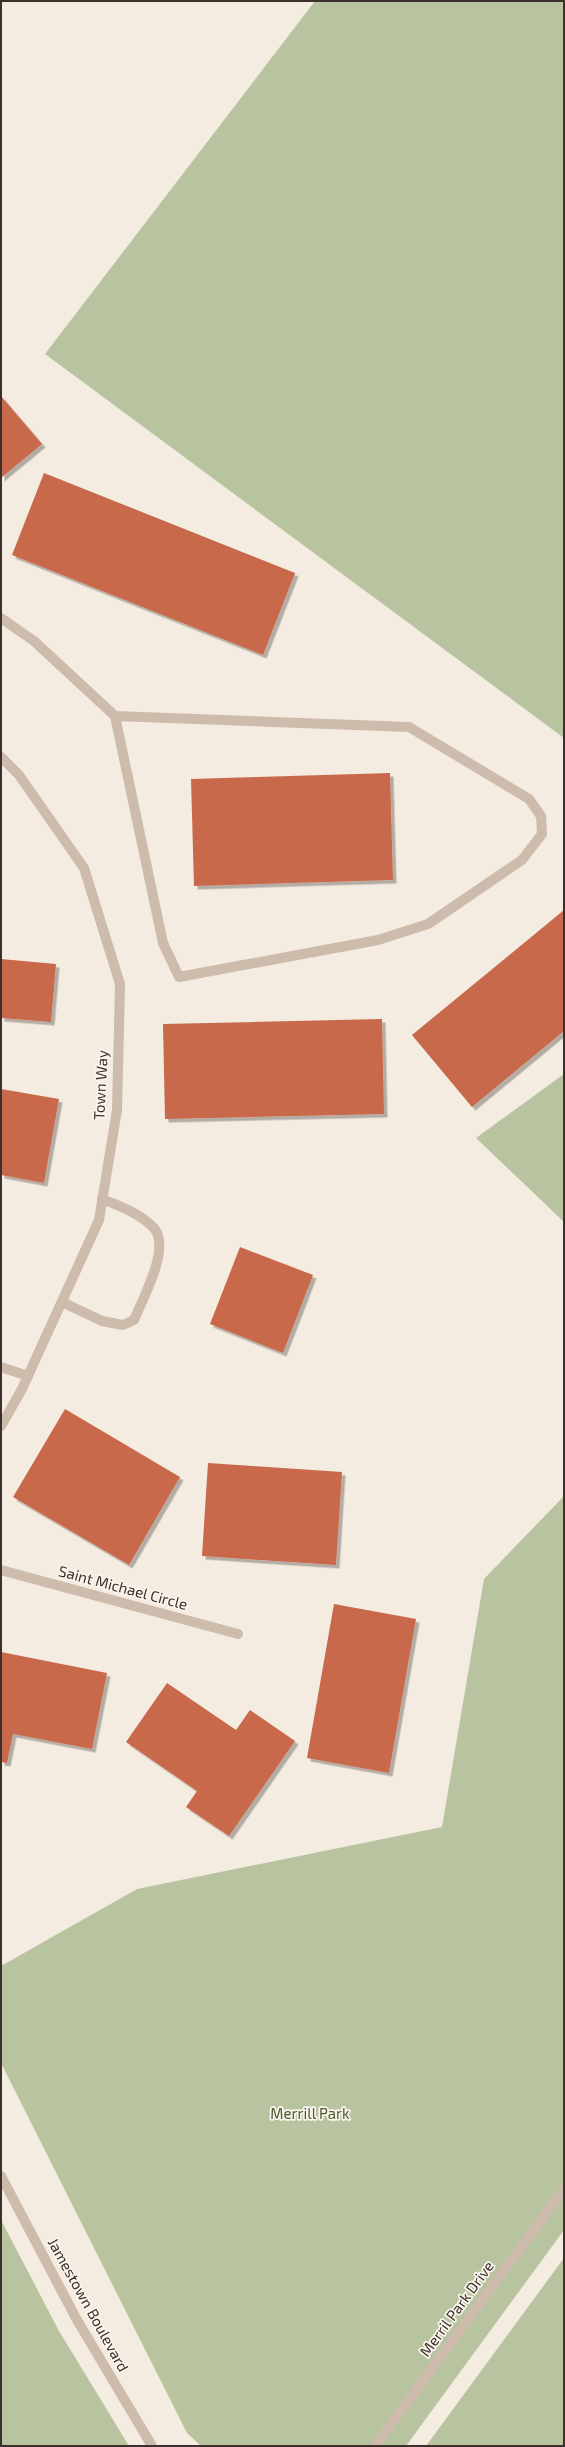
<svg xmlns="http://www.w3.org/2000/svg" width="565" height="2447" viewBox="0 0 565 2447" font-family="'Exo 2',sans-serif">
	<defs>
		<filter id="shadow"><feDropShadow dx="3.5" dy="3.5" stdDeviation="0" flood-color="#0004"/></filter>
	</defs>
	<rect width="100%" height="100%" fill="#f4ebe1"/>
	<g fill="#b8c4a0">
		<path d="M315 1H564V738L45 354Z"/>
		<path d="M564 1074V1222L476 1138Z"/>
		<path d="M564 1496V2230L406 2446H201L187 2433 1 2063V1966L137 1889 442 1827 484 1579Z"/>
		<path d="M1 2220 59 2331 129 2446H1Z"/>
		<path d="M564 2258V2446H426Z"/>
	</g>
	<g fill="#c8694b" filter="url(#shadow)">
		<path d="M1 396 42 444 1 478Z"/>
		<path d="M44 473 295 573 263 655 12 555Z"/>
		<path d="M390 773 393 880 194 886 191 779Z"/>
		<path d="M564 910V1031L472 1107 412 1035Z"/>
		<path d="M1 959 56 964 51 1022 1 1018Z"/>
		<path d="M382 1019 384 1114 165 1119 163 1024Z"/>
		<path d="M1 1089 59 1099 44 1183 1 1175Z"/>
		<path d="M240 1247 313 1275 283 1353 210 1324Z"/>
		<path d="M65 1409 180 1477 129 1565 13 1497Z"/>
		<path d="M208 1463 342 1472 336 1565 202 1556Z"/>
		<path d="M334 1604 416 1619 389 1773 307 1758Z"/>
		<path d="M1 1652 107 1673 92 1749 13 1734 7 1763 1 1762Z"/>
		<path d="M167 1683 236 1730 250 1710 295 1741 229 1836 186 1807 197 1791 126 1742Z"/>
	</g>
	<g fill="none" stroke-linecap="round" stroke-linejoin="round">
		<path stroke="#cdbbac" stroke-width="10" d="M1 618 34 641 115 716 163 943 179 977 378 940 428 924 522 860 542 834 541 816 529 799 409 727 115 716"/>
		<g stroke="#cdbbac" stroke-width="10">
			<path d="M1 757 19 775 84 868 120 984 117 1110 99 1220 22 1389 1 1426"/>
			<path d="M62 1302 102 1321 123 1325 134 1320C143 1298 172 1246 153 1227 139 1213 120 1206 102 1199"/>
			<path d="M1 1367 28 1376"/>
			<path d="M1 1570 238 1634"/>
			<path d="M375 2446 564 2189"/>
		</g>
		<path stroke="#cdbbac" stroke-width="10" d="M1 2176 77 2320 152 2446"/>
	</g>
	<g text-anchor="middle" stroke-width="3.5" stroke-linejoin="round" paint-order="stroke">
		<g font-size="15" fill="#3b302b" stroke="#fbf5ee">
			<text transform="translate(101 1085) rotate(-87)" y="5">Town Way</text>
			<text transform="translate(123 1588) rotate(15)" y="5">Saint Michael Circle</text>
			<text transform="translate(88 2305) rotate(61)" y="5">Jamestown Boulevard</text>
			<text transform="translate(457 2309) rotate(-54)" y="5">Merril Park Drive</text>
		</g>
		<g font-size="15" fill="#4a5a2e" stroke="#fbf5ee">
			<text x="310" y="2119">Merrill Park</text>
		</g>
	</g>
	<rect width="565" height="2447" fill="none" stroke="#3b302b" stroke-width="4"/>
</svg>
